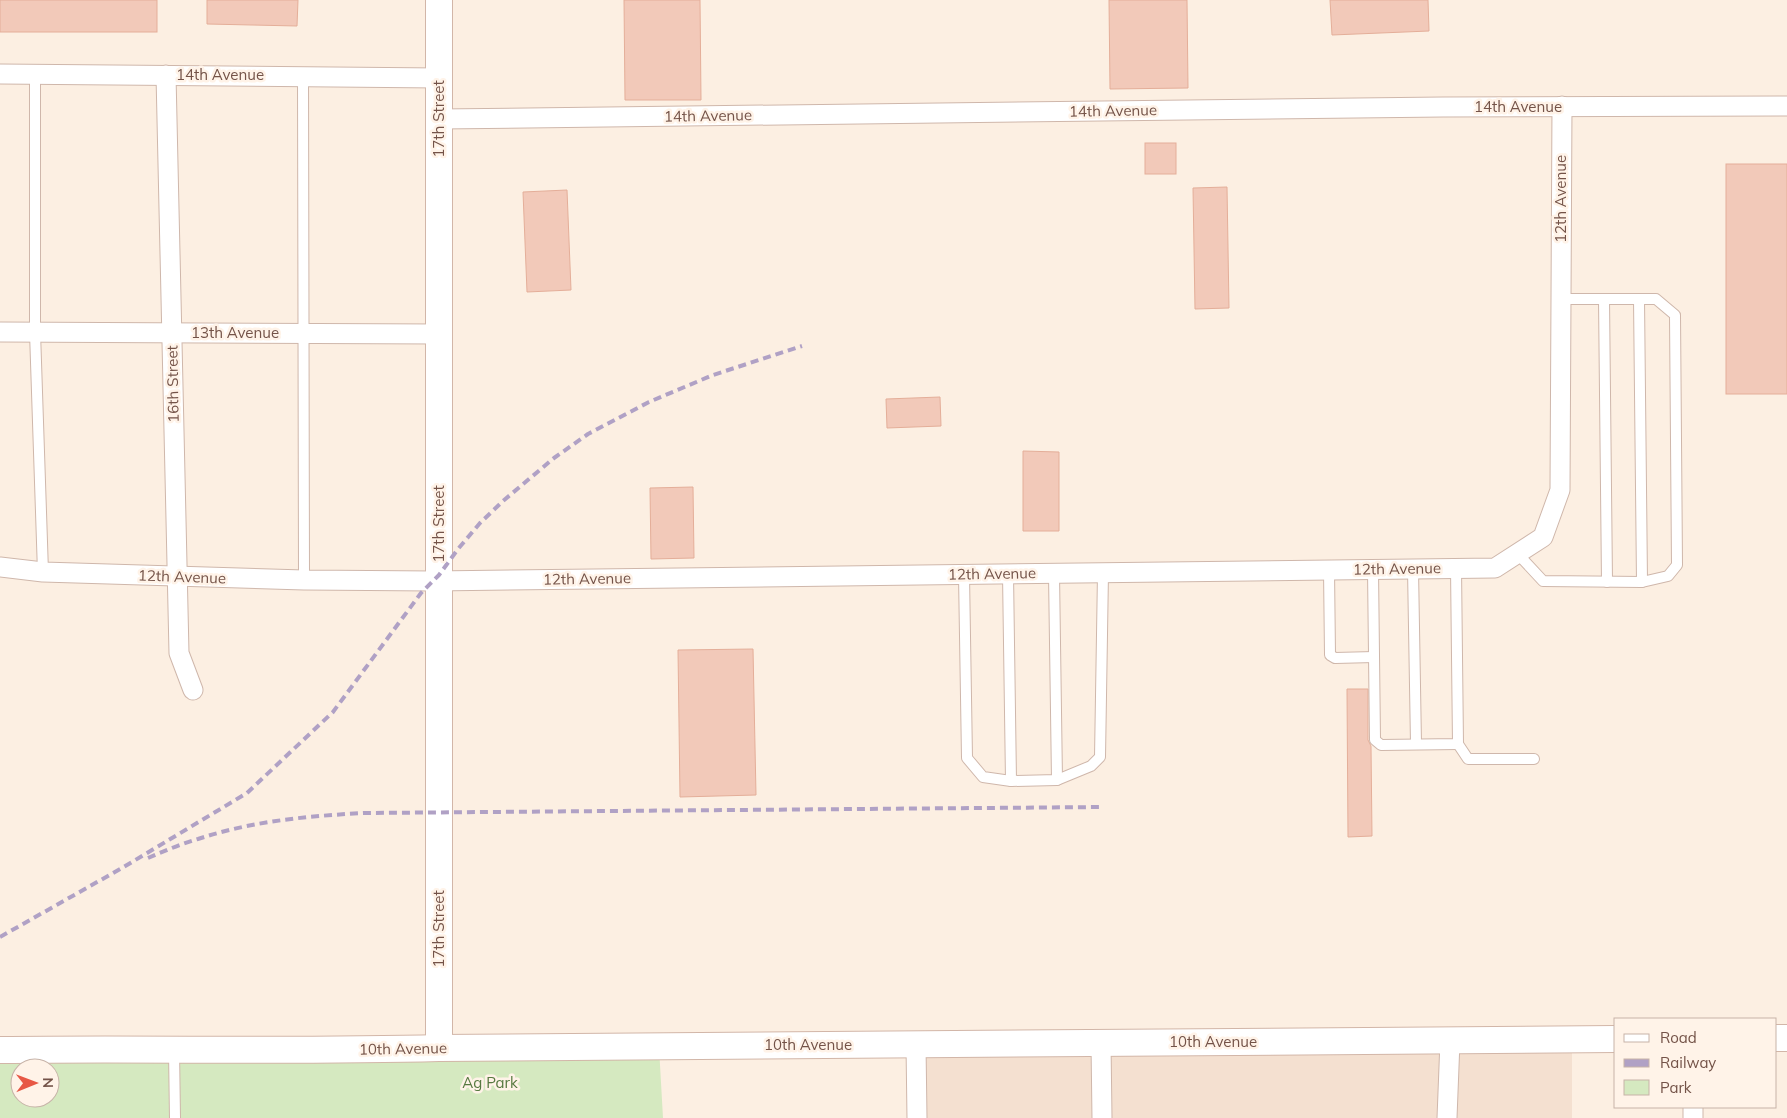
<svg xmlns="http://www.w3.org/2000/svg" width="1787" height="1118" viewBox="0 0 1787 1118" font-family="Mulish,sans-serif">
	<rect width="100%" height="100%" fill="#fcefe2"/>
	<path fill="#f4e0d0" d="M1572 1040V1118H917L916 1045Z"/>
	<path fill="#d5e9c0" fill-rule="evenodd" d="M659 1047 663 1118H0V1050ZM20 1068H50V1098H20Z"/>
	<g fill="#f2c9b9" stroke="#e4ae99">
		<rect x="0" y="0" width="157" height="32"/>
		<path d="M207 0H298L297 26 207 24Z"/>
		<path d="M624 0H700L701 100H625Z"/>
		<path d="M1109 0H1187L1188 88 1110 89Z"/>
		<path d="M1330 0H1428L1429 31 1332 35Z"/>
		<rect x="1145" y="143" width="31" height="31"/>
		<rect x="1726" y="164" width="61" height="230"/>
		<path d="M1227 187 1229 308 1195 309 1193 188Z"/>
		<path d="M567 190 571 290 527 292 523 192Z"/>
		<path d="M940 397 941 426 887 428 886 399Z"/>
		<path d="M1023 451 1059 452V531H1023Z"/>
		<path d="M693 487 694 558 651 559 650 488Z"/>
		<path d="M753 649 756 795 680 797 678 650Z"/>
		<path d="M1347 689H1368V740L1371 746 1372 836 1348 837Z"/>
	</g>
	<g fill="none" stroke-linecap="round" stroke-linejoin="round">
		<defs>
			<g id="lane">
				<path d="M35 75V332L43 572"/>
				<path d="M303 76 304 580"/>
				<path d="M1604 299 1607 582"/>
				<path d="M1639 299 1642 582"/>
				<path d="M1517 553 1543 581 1642 582 1668 576 1677 565 1675 315 1656 299H1561"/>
				<path d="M1413 569 1416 744"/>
				<path d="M1329 570 1330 655 1335 658 1374 657"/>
				<path d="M1373 570 1375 740 1381 745 1458 744 1456 568"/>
				<path d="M1008 574 1011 781"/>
				<path d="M1054 574 1057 780"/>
				<path d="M964 575 967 758 983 777 1011 781 1057 780 1091 766 1100 757 1103 573"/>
				<path d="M1458 744 1468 759H1534"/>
				<path d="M174 1050 175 1118"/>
			</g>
			<g id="street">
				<path d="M0 74 439 78"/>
				<path d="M166 75 179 653 193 690"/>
				<path d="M439 119 1443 107 1787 106"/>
				<path d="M0 332 439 334"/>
				<path d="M0 567 43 572 304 580 433 581 1495 568 1543 537 1560 490 1562 106"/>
				<path d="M1101 1043 1102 1118"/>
				<path d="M916 1045 917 1118"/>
				<path d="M1693 1107V1118"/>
				<path d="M1447 1118 1450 1041"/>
			</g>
			<g id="secondary">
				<path d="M1776 1038H1787"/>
				<path d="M439 1048V0"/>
				<path d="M0 1050C146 1048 293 1052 439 1048L1616 1039"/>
			</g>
		</defs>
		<use href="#lane" stroke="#cfb7ab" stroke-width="12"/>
		<use href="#street" stroke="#cfb7ab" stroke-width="21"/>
		<use href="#secondary" stroke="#d2b6a8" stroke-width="28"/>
		<use href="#lane" stroke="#fff" stroke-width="10"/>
		<use href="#street" stroke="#fff" stroke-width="19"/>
		<use href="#secondary" stroke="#fff" stroke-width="26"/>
		<g stroke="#b0a1c5" stroke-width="4" stroke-dasharray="8 5" stroke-linecap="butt">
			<path d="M148 858C164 851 181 844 198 839 252 821 308 816 364 813L1103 807"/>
			<path d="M0 937 122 868 247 793 333 712 421 593 439 575 458 549 480 523 503 501 554 458 588 434 649 402 713 375 802 346"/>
		</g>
	</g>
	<g text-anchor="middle" stroke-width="5" stroke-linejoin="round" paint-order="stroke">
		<g font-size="15" fill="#745348" stroke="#fff3e8">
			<text x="220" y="80">14th Avenue</text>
			<text x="1518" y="112">14th Avenue</text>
			<text transform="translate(1113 111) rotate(-1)" y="5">14th Avenue</text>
			<text transform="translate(708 116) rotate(-1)" y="5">14th Avenue</text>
			<text transform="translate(439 119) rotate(-90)" y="5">17th Street</text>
			<text transform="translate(1561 199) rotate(-90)" y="5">12th Avenue</text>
			<text x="235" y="338">13th Avenue</text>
			<text transform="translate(173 384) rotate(-91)" y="5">16th Street</text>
			<text transform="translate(439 524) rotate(-90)" y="5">17th Street</text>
			<text transform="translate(1397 569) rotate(-1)" y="5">12th Avenue</text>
			<text transform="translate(992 574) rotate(-1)" y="5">12th Avenue</text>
			<text transform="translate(182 577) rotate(2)" y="5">12th Avenue</text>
			<text transform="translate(587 579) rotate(-1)" y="5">12th Avenue</text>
			<text transform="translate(439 929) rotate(-90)" y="5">17th Street</text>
			<text x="1213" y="1047">10th Avenue</text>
			<text x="808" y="1050">10th Avenue</text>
			<text transform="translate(403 1049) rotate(-1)" y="5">10th Avenue</text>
		</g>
		<g font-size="15" fill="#577940" stroke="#fff3e8">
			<text x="490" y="1088">Ag Park</text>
		</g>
	</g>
	<rect x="1614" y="1018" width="162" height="90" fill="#fff3e8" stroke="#c7b3a8"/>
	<rect x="1624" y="1034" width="25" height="8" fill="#ffffff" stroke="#c7b3a8"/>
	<text x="1660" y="1043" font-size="15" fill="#745348">Road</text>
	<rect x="1624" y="1059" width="25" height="8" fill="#b0a1c5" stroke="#c7b3a8"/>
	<text x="1660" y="1068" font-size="15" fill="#745348">Railway</text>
	<rect x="1624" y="1080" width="25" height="15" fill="#d5e9c0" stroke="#c7b3a8"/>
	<text x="1660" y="1093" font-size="15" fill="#745348">Park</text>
	<g transform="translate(35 1083) rotate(89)"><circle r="24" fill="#fff3e8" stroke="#c7b3a8"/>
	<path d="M0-4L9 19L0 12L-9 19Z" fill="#e75845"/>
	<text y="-8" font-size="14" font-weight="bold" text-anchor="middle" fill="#745348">N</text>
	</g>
</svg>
